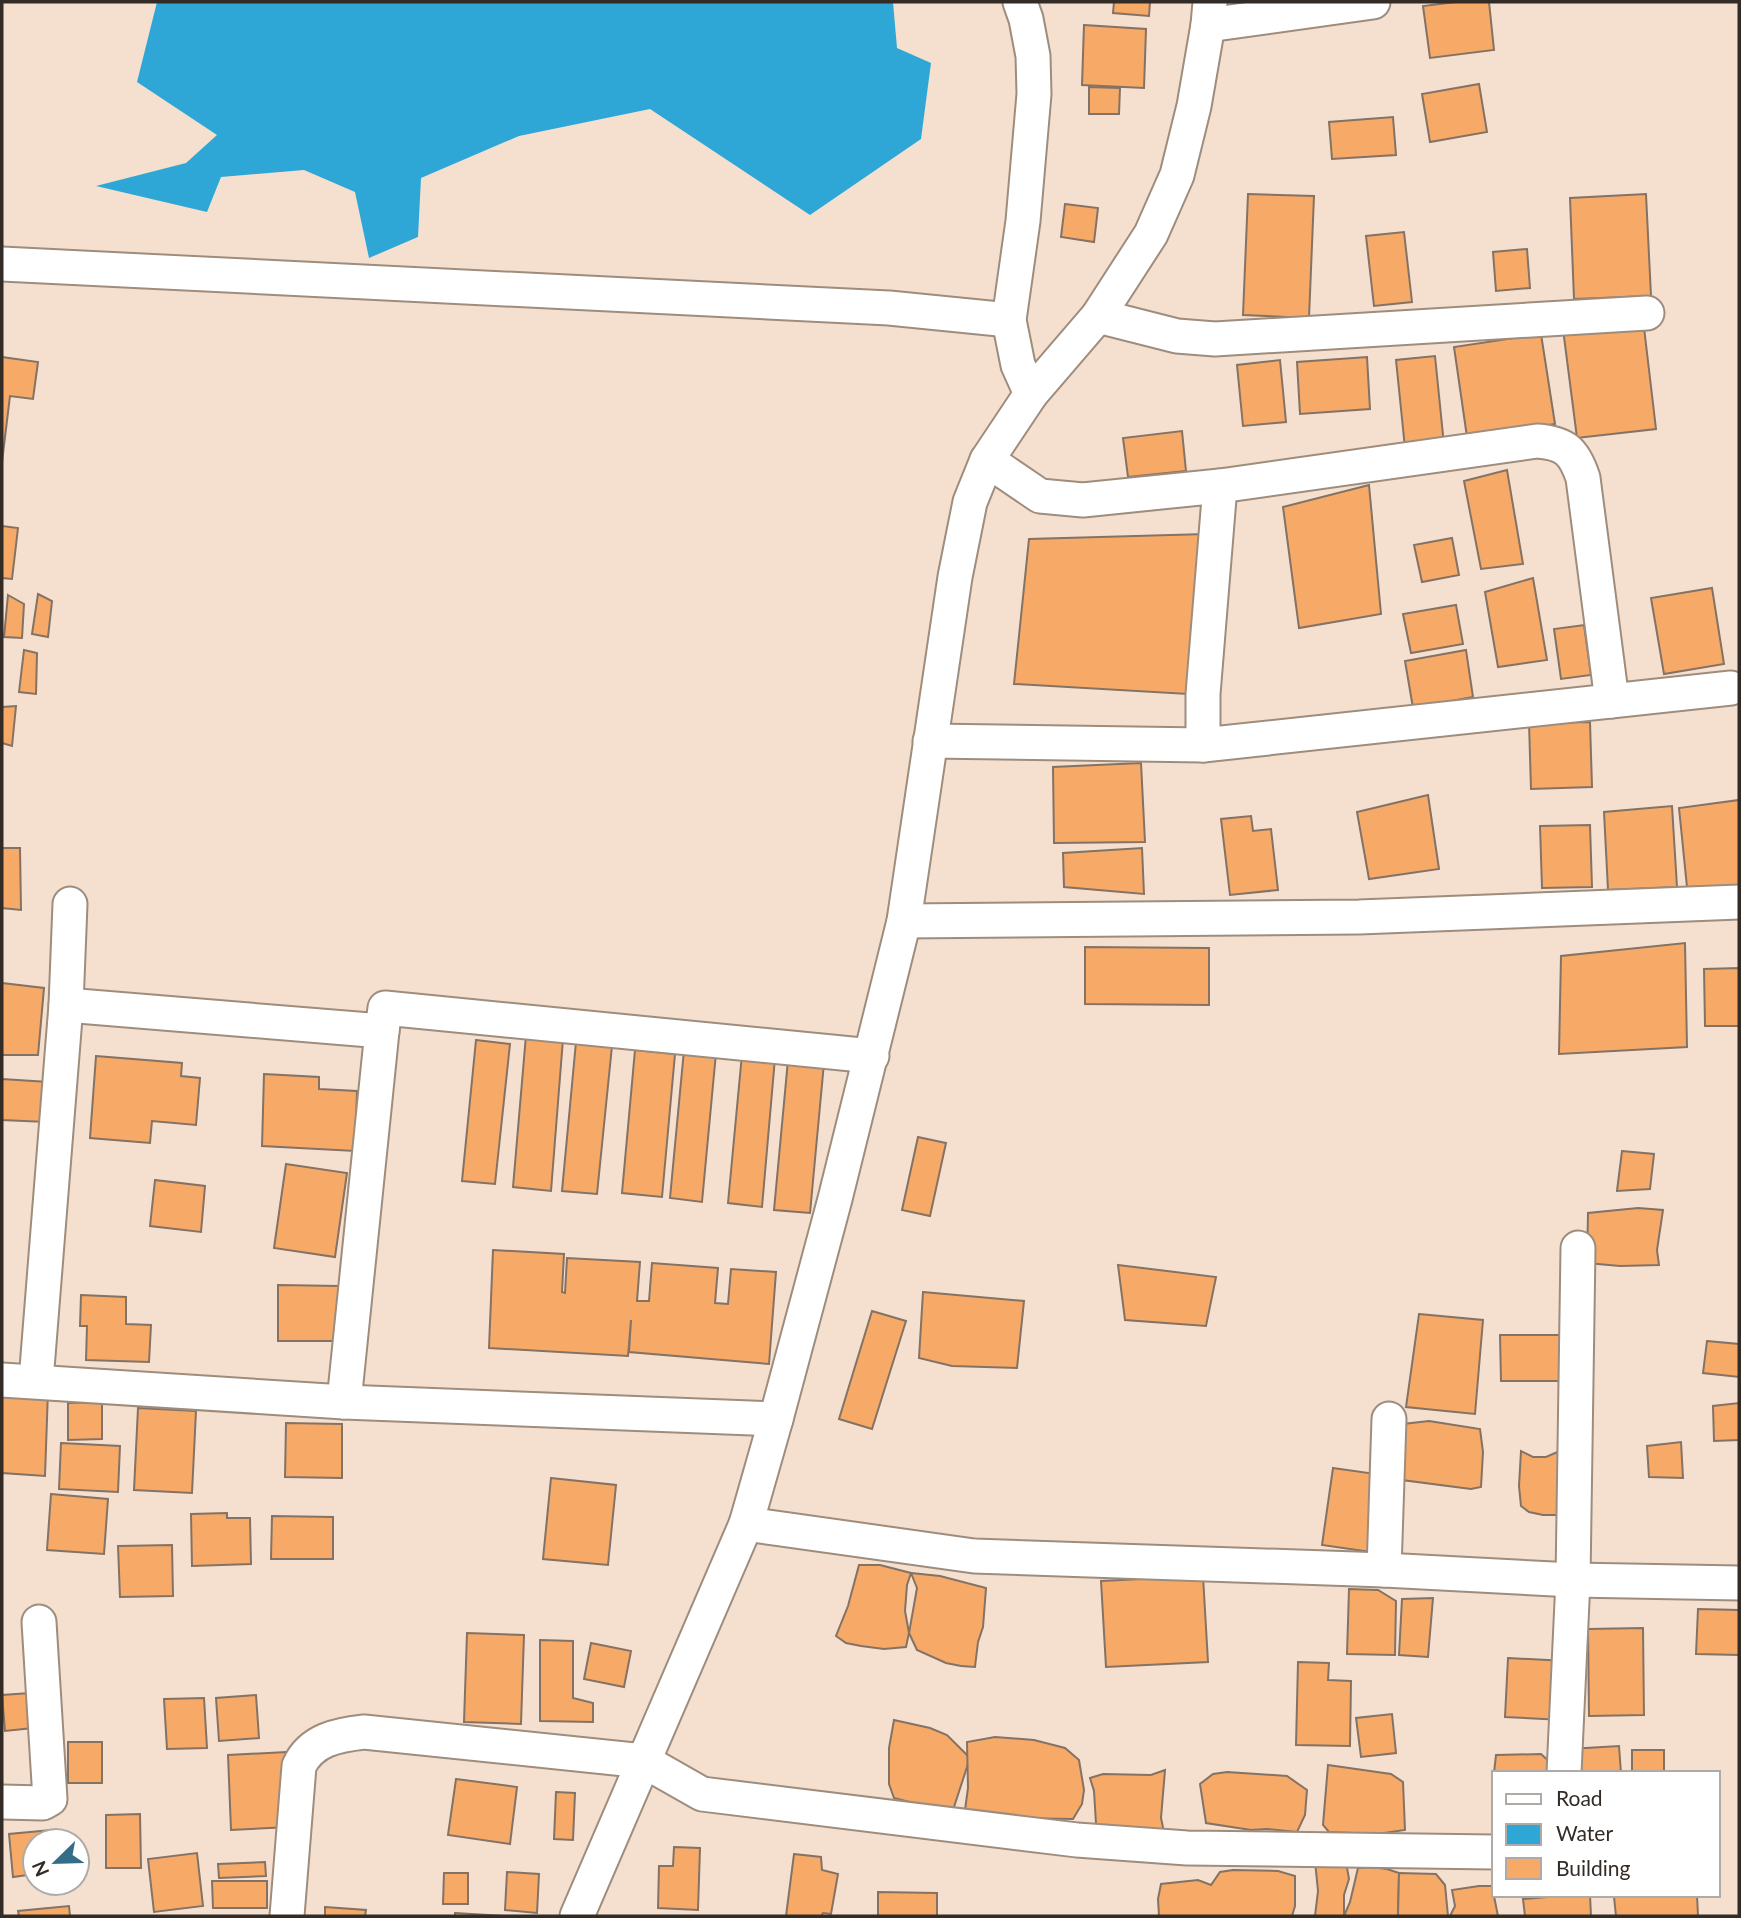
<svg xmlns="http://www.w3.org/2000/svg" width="1741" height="1918" viewBox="0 0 1741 1918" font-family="Lato,sans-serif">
	<rect width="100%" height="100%" fill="#f5e0d0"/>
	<path fill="#2ea7d6" d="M157 2H893L897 48 931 63 921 139 810 215 650 109 519 136 421 178 418 237 369 258 355 192 304 170 221 177 207 212 96 186 186 163 217 135 137 82Z"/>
	<g fill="#f7aa68" stroke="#847264" stroke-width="2">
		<path d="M1114 2H1150L1149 16 1113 13Z"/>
		<path d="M1456 2H1489L1494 50 1430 58 1423 6Z"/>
		<path d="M1084 25 1146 29 1144 88 1082 85Z"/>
		<path d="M1479 84 1487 132 1430 142 1422 94Z"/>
		<path d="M1089 87 1120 88 1119 114H1089Z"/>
		<path d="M1393 117 1396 155 1332 159 1329 122Z"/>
		<path d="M1248 194 1314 196 1309 318 1243 315Z"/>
		<path d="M1646 194 1651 296 1574 299 1570 198Z"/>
		<path d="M1065 204 1098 208 1094 242 1061 237Z"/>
		<path d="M1404 232 1412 302 1374 306 1366 236Z"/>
		<path d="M1527 249 1530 288 1496 291 1493 252Z"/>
		<path d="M1643 319 1656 429 1577 438 1563 329Z"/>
		<path d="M1541 334 1555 424 1467 437 1454 347Z"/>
		<path d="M1435 356 1444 445 1405 448 1396 360Z"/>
		<path d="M2 357 38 362 33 399 10 396 2 462Z"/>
		<path d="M1367 357 1370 409 1300 414 1297 362Z"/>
		<path d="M1280 360 1286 422 1243 426 1237 365Z"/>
		<path d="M1182 431 1186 471 1128 477 1123 438Z"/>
		<path d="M1507 470 1523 564 1481 569 1464 481Z"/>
		<path d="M1369 485 1381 614 1299 628 1283 507Z"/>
		<path d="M2 526 18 528 12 579 2 578Z"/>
		<path d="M1206 534 1188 694 1014 684 1029 539Z"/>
		<path d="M1452 538 1459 575 1422 582 1414 545Z"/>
		<path d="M1533 578 1547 660 1498 667 1485 592Z"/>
		<path d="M1712 588 1724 664 1664 674 1651 598Z"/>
		<path d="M38 594 52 601 48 637 32 634Z"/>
		<path d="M8 595 24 604 22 638 4 637Z"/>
		<path d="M1456 605 1463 644 1411 653 1403 614Z"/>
		<path d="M1584 625 1591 675 1561 679 1554 629Z"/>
		<path d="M24 650 37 653 36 694 19 692Z"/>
		<path d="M1466 650 1473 697 1413 708 1405 661Z"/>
		<path d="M16 706 12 746 2 743V707Z"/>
		<path d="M1590 722 1592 787 1531 789 1529 723Z"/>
		<path d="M1141 763 1145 842 1054 843 1053 767Z"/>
		<path d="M1428 795 1439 869 1369 879 1357 812Z"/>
		<path d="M1739 800V893L1688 897 1679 808Z"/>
		<path d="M1672 806 1677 887 1608 890 1604 812Z"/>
		<path d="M1251 816 1253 831 1271 829 1278 890 1230 895 1221 819Z"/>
		<path d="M1590 825 1592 887 1542 888 1540 826Z"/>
		<path d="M2 848H20L21 910 2 908Z"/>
		<path d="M1142 848 1144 894 1064 887 1063 853Z"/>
		<path d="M1685 943 1687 1047 1559 1054 1561 956Z"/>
		<path d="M1085 947 1209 948V1005L1085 1004Z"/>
		<path d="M1739 968V1026H1705L1704 969Z"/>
		<path d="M2 983 44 988 38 1055H2Z"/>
		<path d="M526 1035 563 1039 551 1191 513 1187Z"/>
		<path d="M476 1040 510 1044 495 1184 462 1181Z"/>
		<path d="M576 1042 612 1046 597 1194 562 1191Z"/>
		<path d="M635 1050 675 1054 662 1197 622 1193Z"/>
		<path d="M684 1050 716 1053 702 1202 670 1198Z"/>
		<path d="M742 1054 775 1058 762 1207 728 1203Z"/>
		<path d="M96 1056 182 1063 181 1076 200 1078 196 1125 152 1121 150 1143 90 1138Z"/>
		<path d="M788 1060 824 1063 810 1213 774 1210Z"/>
		<path d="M264 1074 319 1077V1089L357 1091 355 1151 262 1146Z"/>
		<path d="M2 1079 48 1082 46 1122 2 1120Z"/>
		<path d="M918 1137 946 1143 930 1216 902 1210Z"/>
		<path d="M1622 1151 1654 1154 1650 1189 1617 1191Z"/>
		<path d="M286 1164 347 1173 335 1257 274 1248Z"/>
		<path d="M155 1180 205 1186 201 1232 150 1226Z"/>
		<path d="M1638 1208 1663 1210 1657 1250 1659 1265 1620 1266 1587 1263 1588 1213Z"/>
		<path d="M493 1250 564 1254 562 1292 565 1293 567 1258 640 1262 637 1301H649L652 1263 718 1268 715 1303 728 1304 731 1269 776 1272 769 1364 629 1352 631 1320 628 1356 489 1348Z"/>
		<path d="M1118 1265 1216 1277 1206 1326 1125 1320Z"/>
		<path d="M278 1285 340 1286V1341H278Z"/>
		<path d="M923 1292 1024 1301 1017 1368 952 1366 919 1358Z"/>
		<path d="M81 1295 126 1297V1324L151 1325 149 1362 86 1360 87 1326H80Z"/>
		<path d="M872 1311 906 1321 872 1429 839 1419Z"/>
		<path d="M1419 1314 1483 1320 1475 1414 1406 1407Z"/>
		<path d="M1500 1335H1568L1569 1381H1501Z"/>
		<path d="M1707 1341 1739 1344V1377L1703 1373Z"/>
		<path d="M2 1389 48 1391 45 1476 2 1473Z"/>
		<path d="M102 1402V1439L68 1440V1403Z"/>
		<path d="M1739 1403V1440L1714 1441 1713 1406Z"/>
		<path d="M138 1408 196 1411 192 1493 134 1490Z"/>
		<path d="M1429 1421 1480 1429 1483 1452 1481 1487 1471 1489 1402 1480 1403 1424Z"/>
		<path d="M286 1423 342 1424V1478L285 1477Z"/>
		<path d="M1681 1442 1683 1478 1649 1477 1647 1446Z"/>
		<path d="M61 1443 120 1446 118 1492 59 1489Z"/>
		<path d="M1569 1447 1564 1515H1543L1529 1512 1521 1506 1519 1486 1521 1451 1533 1457H1546Z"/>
		<path d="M1333 1468 1376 1474 1378 1553 1322 1545Z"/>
		<path d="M551 1478 616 1485 608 1565 543 1559Z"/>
		<path d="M51 1494 108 1499 104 1554 47 1550Z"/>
		<path d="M227 1513V1518H250L251 1564 192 1566 191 1514Z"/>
		<path d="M272 1516 333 1517V1559H271Z"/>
		<path d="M172 1545 173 1596 120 1597 118 1546Z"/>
		<path d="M859 1565H880L911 1573 907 1585 905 1611 909 1633 906 1647 884 1649 861 1646 846 1643 836 1636 848 1606Z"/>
		<path d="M911 1573 940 1576 986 1588 983 1627 978 1642 975 1667 961 1666 946 1663 917 1650 909 1633 917 1588Z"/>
		<path d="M1203 1576 1208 1662 1106 1667 1101 1581Z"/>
		<path d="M1349 1589 1378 1590 1396 1601 1395 1655 1347 1654Z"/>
		<path d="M1433 1598 1428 1657 1399 1655 1402 1599Z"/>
		<path d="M1698 1609 1739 1610V1655L1696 1654Z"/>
		<path d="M1643 1628 1644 1715 1589 1716 1588 1629Z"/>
		<path d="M467 1633 524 1635 521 1724 464 1722Z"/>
		<path d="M540 1640 573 1641V1698L593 1703V1722L540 1721Z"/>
		<path d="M591 1643 631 1651 624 1687 584 1679Z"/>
		<path d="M1508 1658 1566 1661 1562 1720 1505 1717Z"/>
		<path d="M1298 1662 1329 1663 1328 1680 1351 1681 1350 1746 1296 1745Z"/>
		<path d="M30 1693 33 1728 5 1731 2 1695Z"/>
		<path d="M256 1695 259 1738 219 1741 216 1698Z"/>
		<path d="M204 1698 207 1748 167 1749 164 1699Z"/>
		<path d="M1392 1714 1396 1753 1361 1757 1356 1718Z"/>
		<path d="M894 1720 930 1728 947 1735 968 1756V1764L952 1813 894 1798 889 1784V1748Z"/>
		<path d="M995 1737 1034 1740 1065 1748 1079 1760 1084 1790 1082 1804 1073 1819 1011 1818 965 1810 968 1788 967 1742Z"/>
		<rect x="68" y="1742" width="34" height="41"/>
		<path d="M1619 1746 1621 1773H1571L1569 1749Z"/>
		<rect x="1632" y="1750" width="32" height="23"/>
		<path d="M286 1752 290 1827 231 1830 228 1755Z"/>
		<path d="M1541 1754 1553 1765 1554 1773H1494V1777V1773L1496 1755Z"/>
		<path d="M1328 1765 1391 1774 1403 1782 1405 1830 1377 1834 1329 1832 1323 1825Z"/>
		<path d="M1165 1770 1161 1818 1164 1832 1131 1831 1096 1824 1094 1791 1090 1778 1103 1774 1151 1775Z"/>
		<path d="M1227 1772 1287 1776 1307 1790 1305 1815 1297 1832 1267 1829 1251 1830 1206 1823 1200 1784 1213 1774Z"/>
		<path d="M456 1779 517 1787 510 1844 448 1835Z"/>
		<path d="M556 1792 575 1793 573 1840 554 1839Z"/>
		<path d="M140 1814 141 1868H106V1815Z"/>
		<path d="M51 1830 52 1841H35V1874L13 1877 9 1834Z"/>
		<path d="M674 1847 700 1848 698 1910 658 1908 659 1866H673Z"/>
		<path d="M197 1853 203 1906 154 1912 148 1859Z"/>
		<path d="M794 1854 821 1857 822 1870 838 1874 831 1914 823 1913 821 1916H786Z"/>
		<path d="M1315 1861 1346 1862 1349 1879 1344 1895V1916H1315L1318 1891Z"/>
		<path d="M265 1862 266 1876 219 1878 218 1864Z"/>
		<path d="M1371 1867 1387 1869 1399 1873 1398 1916H1344L1350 1902 1358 1868Z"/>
		<path d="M1233 1870 1278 1871 1295 1876V1906L1292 1916H1159L1158 1899 1161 1884 1198 1880 1211 1885 1220 1872Z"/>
		<path d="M507 1872 539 1874 537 1913 505 1910Z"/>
		<path d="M444 1873H468V1904H443Z"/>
		<path d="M1399 1873 1436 1874 1445 1885 1448 1916H1398Z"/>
		<path d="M212 1881H267V1908H213Z"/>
		<path d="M1479 1886H1492L1498 1916H1450L1455 1906 1452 1890Z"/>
		<path d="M878 1892 937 1893V1916H878Z"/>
		<path d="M1572 1895H1590L1591 1916H1525L1523 1899Z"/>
		<path d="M1641 1895H1697L1698 1916H1616L1614 1897Z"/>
		<path d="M69 1906 70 1916H19L18 1911Z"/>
		<path d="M325 1907 366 1910 365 1916H325Z"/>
		<path d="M455 1913 505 1916H455Z"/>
	</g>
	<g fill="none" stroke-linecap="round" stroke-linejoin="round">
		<defs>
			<g id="street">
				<path d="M1020 2 1026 19 1033 56 1034 94 1023 221 1009 320 1018 365 1031 394"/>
				<path d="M1208 25 1373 2"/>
				<path d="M2 264 889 308 1009 320"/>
				<path d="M1098 316 1177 336 1215 339 1647 313"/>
				<path d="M987 460 1040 496 1083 500 1220 486 1537 441C1565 443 1574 451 1583 478L1612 701"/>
				<path d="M1220 486 1203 694V745L1731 688"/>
				<path d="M930 741 1203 745"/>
				<path d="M904 921 1359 917 1739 902"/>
				<path d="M66 1005 382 1031 385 1008 872 1056"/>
				<path d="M2 1380 344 1402 776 1419"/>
				<path d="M36 1381 66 1005 70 904"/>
				<path d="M344 1402 382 1031"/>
				<path d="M746 1524 974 1556 1384 1570 1573 1580 1739 1583"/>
				<path d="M1384 1570 1389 1419"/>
				<path d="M1564 1773 1573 1580 1578 1248"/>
				<path d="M2 1802 43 1803 50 1799 39 1622"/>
				<path d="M287 1916 299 1766C311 1740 337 1735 364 1732L644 1761 702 1794 1077 1840 1187 1848 1494 1852"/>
				<path d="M577 1916 746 1524 776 1419 835 1199 904 921 955 577 970 502 987 460 1031 394 1098 316 1151 234 1177 175 1194 106 1208 25 1210 2"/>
			</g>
		</defs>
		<use href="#street" stroke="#9e8c7d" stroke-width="37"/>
		<use href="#street" stroke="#fff" stroke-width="33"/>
	</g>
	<rect width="1741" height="1918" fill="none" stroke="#332b25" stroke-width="7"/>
	<rect x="1492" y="1771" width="228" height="126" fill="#ffffff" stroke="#adaaa8" stroke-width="2"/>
	<rect x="1506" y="1794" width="35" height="10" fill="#ffffff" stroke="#adaaa8" stroke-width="2"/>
	<text x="1556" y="1806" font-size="21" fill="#332b25">Road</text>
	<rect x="1506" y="1824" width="35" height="21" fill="#2ea7d6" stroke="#adaaa8" stroke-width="2"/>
	<text x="1556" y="1841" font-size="21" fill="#332b25">Water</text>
	<rect x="1506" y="1858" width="35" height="21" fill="#f7aa68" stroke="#adaaa8" stroke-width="2"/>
	<text x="1556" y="1876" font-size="21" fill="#332b25">Building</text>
	<g transform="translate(56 1862) rotate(247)"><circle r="33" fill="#ffffff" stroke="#adaaa8" stroke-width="2"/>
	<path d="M0-5L12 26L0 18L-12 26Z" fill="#346d87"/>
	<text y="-10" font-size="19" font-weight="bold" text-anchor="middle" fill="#332b25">N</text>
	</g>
</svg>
